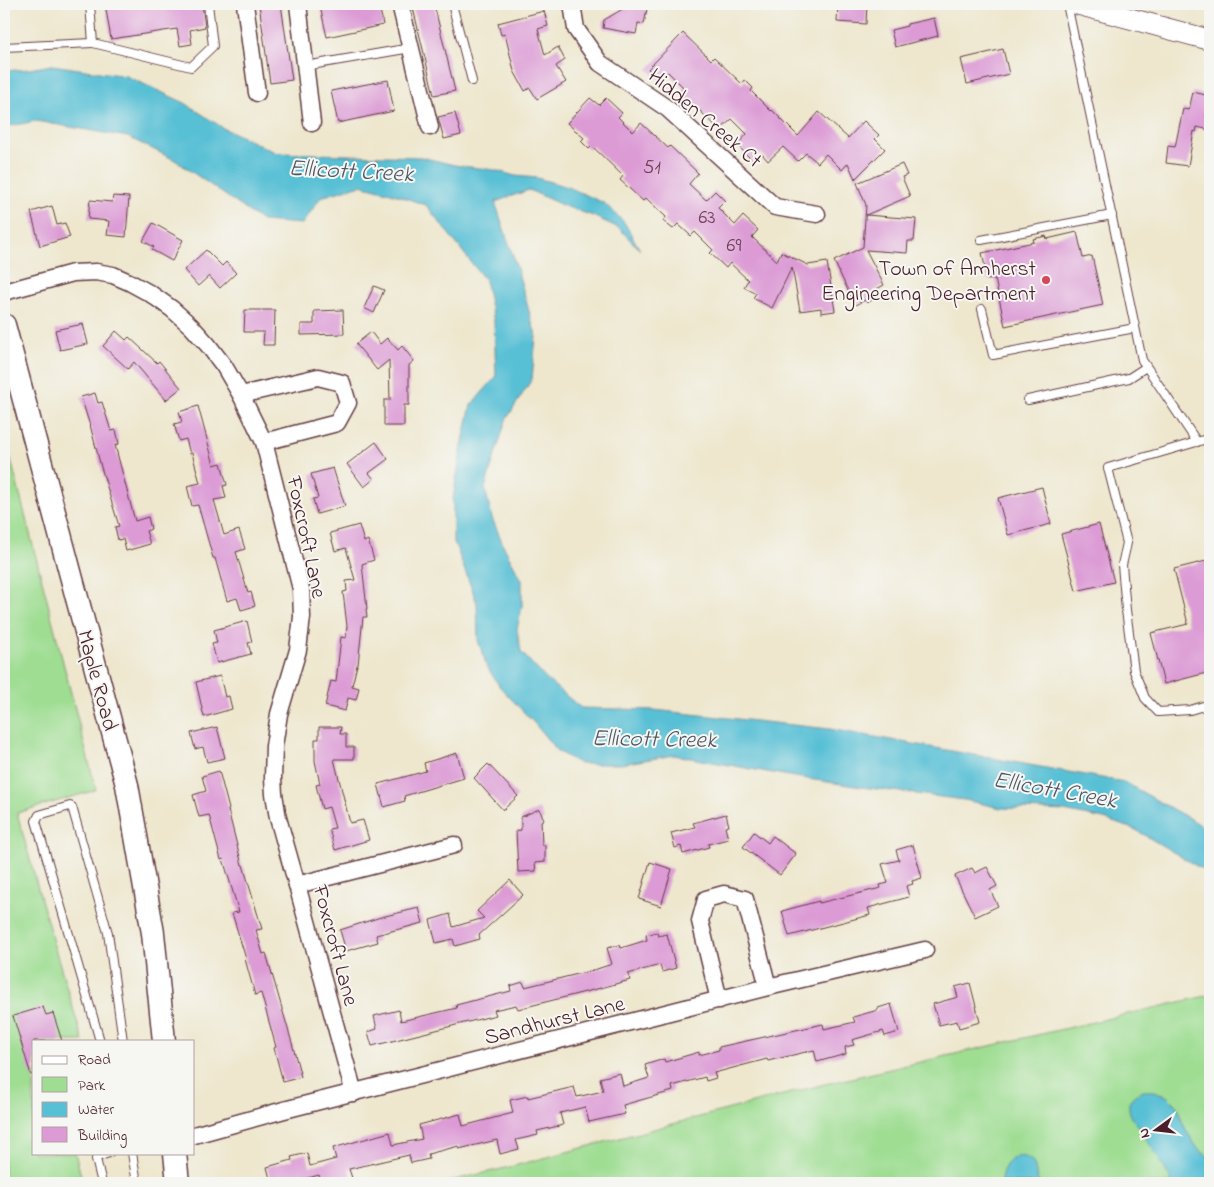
<svg xmlns="http://www.w3.org/2000/svg" width="1214" height="1187" viewBox="0 0 1214 1187" font-family="'Indie Flower',sans-serif">
	<rect width="100%" height="100%" fill="#f6f6f2"/>
	<filter id="ink" filterUnits="userSpaceOnUse"><feTurbulence type="fractalNoise" baseFrequency=".02" numOctaves="2"/><feDisplacementMap in="SourceGraphic" scale="10" xChannelSelector="R" yChannelSelector="G"/><feConvolveMatrix kernelMatrix="1 2 1 2 8 2 1 2 1" color-interpolation-filters="sRGB"/></filter>
	<filter id="wash" filterUnits="userSpaceOnUse"><feTurbulence type="fractalNoise" baseFrequency=".0096" numOctaves="4" result="noise"/><feDisplacementMap in="SourceGraphic" scale="20" xChannelSelector="R" yChannelSelector="G"/><feGaussianBlur stdDeviation="1.12" result="paint"/><feColorMatrix in="noise" values="0 0 0 0 0 0 0 0 0 0 0 0 0 0 0 0 0 1.4 0 .05"/><feComposite in="paint" operator="in"/></filter>
	<g filter="url(#wash)">
		<rect width="100%" height="100%" fill="#eee7ce"/>
		<g fill="#9edd92" stroke="#747e5e">
			<path d="M4 433 96 790 17 813 53 942 83 1041H34V1153H75L83 1183H4Z"/>
			<path d="M1210 995V1183H441L506 1168 821 1085Z"/>
		</g>
		<g fill="#58c0d5" stroke="#517080">
			<path d="M52 65 126 76 185 103 223 128 277 153 421 157 454 165 494 170 515 176 537 178 568 187 604 203 624 222 640 250 619 228 593 216 562 205 529 190 495 202 516 265 536 336 532 379 506 420 485 488 492 518 505 549 522 580V607L517 629 521 652 546 679 581 708 654 710 830 729 1124 782 1210 830V874L1136 830 1104 819 1064 811 1001 808 965 800 861 787 795 777 674 755 621 764H580L557 751 535 724 500 687 487 667 478 640 477 603 453 539V498L462 446 471 405 496 377 494 321 485 280 426 205 391 193 361 185 321 197 302 224 262 221 175 160 128 137 36 121 4 127V71L29 69Z"/>
			<path d="M1143 1091H1155L1168 1097 1174 1103 1179 1109 1182 1121 1187 1132 1198 1149 1210 1158V1183H1172C1164 1165 1152 1148 1142 1132 1137 1124 1129 1117 1129 1107 1128 1098 1136 1094 1143 1091Z"/>
			<path d="M1019 1156C1039 1158 1033 1170 1039 1183H1001C1001 1171 1007 1159 1019 1156Z"/>
		</g>
		<g id="blocks">
			<g fill="#dc9bd5">
				<path d="M105 4H202L205 27 190 30 192 44 180 46 177 29 111 39Z"/>
				<path d="M259 4H281L292 80 270 83Z"/>
				<path d="M330 4H379L383 25 327 37 320 6Z"/>
				<path d="M412 4H434L455 91 434 95Z"/>
				<path d="M625 4H648L644 24 638 23 636 34 603 28 604 20 626 7Z"/>
				<path d="M838 4H867L866 24 837 22Z"/>
				<path d="M544 11 548 26 538 29 545 55 558 47 565 60 556 66 566 82 537 99 530 88 525 91 514 71 505 34 501 35 498 23Z"/>
				<path d="M934 18 938 36 895 47 891 30 907 26V24Z"/>
				<path d="M683 33 711 60 714 57 742 84 745 80 753 88 751 91 771 111 772 110 798 136 819 112 848 138 864 121 879 135 875 139 885 149 855 179 848 163 842 170 826 154 818 163 806 153 798 161 783 147 768 161 761 153 753 161 737 145 747 134 732 119 720 130 697 108 696 109 679 93 684 88 668 72 660 81 648 69Z"/>
				<path d="M1003 49 1009 74 967 84 961 59Z"/>
				<path d="M388 80 394 111 338 123 331 91Z"/>
				<path d="M1193 92 1210 96 1206 116H1210V130L1197 127 1196 132 1194 131 1188 166 1166 163 1168 146 1175 147 1183 109 1189 110Z"/>
				<path d="M590 98 599 105 606 98 622 113 618 117 633 132 641 123 668 148 670 146 698 173 689 184 706 200 715 191 725 201 718 208 735 225 743 216 758 230 752 237 777 261 781 252 808 265 827 262 835 311 821 313V308L800 311 792 267 772 308 753 298 756 293 744 287 748 280 730 263 726 268 710 253 713 250 695 232 691 236 678 224 673 229 663 221 666 217 646 198 643 201 620 180 623 176 592 146 589 149 581 141 584 138 567 123Z"/>
				<path d="M455 113 461 135 444 139 438 117Z"/>
				<path d="M902 164 907 175 902 177 910 196 866 215 916 219 914 241H908L907 253 866 250 884 285 873 291 876 298 867 303 865 300 855 305 834 261 863 247 866 205 857 183Z"/>
				<path d="M113 196 129 197 126 237 107 235 109 221 88 219 90 200 112 202Z"/>
				<path d="M52 206 57 225 65 223 70 237 40 246 31 212Z"/>
				<path d="M153 223 183 240 172 261 152 250 154 247 143 241Z"/>
				<path d="M1077 232 1083 258 1092 256 1103 305 1005 326 995 279 988 280 982 253 1034 242 1033 239 1046 236 1047 239Z"/>
				<path d="M206 250 222 266 226 262 236 273 220 288 209 276 198 286 184 270Z"/>
				<path d="M374 286 384 290 374 313 364 308Z"/>
				<path d="M245 310H275L274 345H263L264 332H244Z"/>
				<path d="M343 310 344 334 301 335V324H314V311Z"/>
				<path d="M83 324 88 344 60 350 55 330Z"/>
				<path d="M116 331 126 340 129 337 157 363 159 361 181 388 166 400 134 362 128 369 103 346Z"/>
				<path d="M371 332 380 344 387 338 398 350 402 346 414 361 409 365V405H404V426H384V400H390L389 360 377 370 356 344Z"/>
				<path d="M95 393 98 403 102 402 111 431 116 430 119 444 115 445 135 521 148 517 151 529 146 531 150 544 126 551 123 539 118 540 115 527 119 526 101 467 90 425V426L81 397Z"/>
				<path d="M198 406 214 465 221 463 227 485 223 486 226 498 214 500 224 535 239 530 245 549 236 552 248 593 251 592 255 606 241 610 237 598 227 601 215 558H213L198 505 192 506 187 486 200 483 192 453 190 454 186 439 179 441 174 424 182 422 179 412Z"/>
				<path d="M376 442 388 459 369 473 374 479 364 487 347 464Z"/>
				<path d="M333 468 345 506 317 514 313 499 318 498 311 474Z"/>
				<path d="M1042 487 1051 524 1008 535 998 498Z"/>
				<path d="M1099 524 1114 582 1076 591 1061 534Z"/>
				<path d="M359 525 364 542 368 540 374 560 362 564 367 609H366L367 617H363L358 665H357L352 686 359 688 356 700 348 698 345 711 325 706 331 681 336 682 341 637 346 638 347 626 343 592 347 591 346 581 355 580 346 548 335 551 330 533Z"/>
				<path d="M1210 560V672L1164 684 1151 633 1188 624 1174 569Z"/>
				<path d="M247 621 252 642 248 643 251 654 217 663 212 644 217 643 214 630Z"/>
				<path d="M220 676 225 697 229 696 232 709 204 717 196 682Z"/>
				<path d="M217 727 225 758 207 762 203 747 195 749 191 733Z"/>
				<path d="M319 727H341L340 734H346V747H354V759H334L350 823 363 820 369 840 335 850 329 829 335 828 329 807 322 809 316 785 320 784 315 761V739H319Z"/>
				<path d="M457 753 464 778 404 796 405 801 384 807 378 784 426 771 424 763Z"/>
				<path d="M488 764 518 796 503 810 474 778Z"/>
				<path d="M219 771 229 809 228 810 242 865H243L262 929 256 930 263 954 266 953 292 1043 301 1077 283 1082 274 1048 276 1047 261 993 255 995 245 959H246L232 913 239 912 223 859 221 860 209 815 199 817 193 795 206 791 202 776Z"/>
				<path d="M539 809 544 819 541 821 542 845H545V862L535 863 536 871 518 872 516 831 521 830V817Z"/>
				<path d="M726 814 729 826 725 827 728 839 708 844 709 847 683 854 681 846 675 848 671 833 695 827 693 823Z"/>
				<path d="M754 832 768 843 773 836 796 854 780 875 743 847Z"/>
				<path d="M913 845 922 878 912 881 913 884 906 886 909 897 868 908 870 915 789 936 782 911 819 901V903L881 888 880 885 888 883 882 864 899 860 896 850Z"/>
				<path d="M650 862 672 869 661 906 639 899Z"/>
				<path d="M987 867 997 886 990 890 998 906 975 917 955 876 972 868 975 873Z"/>
				<path d="M510 880 523 895 479 935 480 939 455 946 453 939 436 943 430 920 450 914 453 927 484 918 477 911Z"/>
				<path d="M419 908 423 923 376 935 378 942 346 951 340 930 381 917Z"/>
				<path d="M657 932 658 936 667 934 676 968 662 972 660 965 628 974 630 980 597 989 518 1009 516 1005 494 1010 496 1015 372 1046 368 1032 377 1029 374 1016 399 1010 401 1021 457 1008 456 1005 511 991 510 986 523 982 525 987 594 970 612 964 607 948 620 945 621 948 647 940 646 935Z"/>
				<path d="M970 983 980 1022 959 1028 957 1021 939 1025 933 1004 958 997 955 987Z"/>
				<path d="M891 1004 899 1032 885 1036 883 1031 852 1040 854 1045 845 1047 846 1054 817 1062 814 1050 768 1061 767 1059 714 1073 716 1078 706 1081 705 1077 672 1086 673 1091 623 1105 625 1114 589 1122 585 1107 560 1113 563 1125 537 1131 538 1135 516 1140 519 1149 500 1154 497 1140 459 1149V1146L428 1154 429 1159 411 1163 409 1155 349 1169 352 1178 348 1179 349 1183H322L319 1175 289 1183H271L267 1167 292 1160 291 1157 307 1153 310 1166 336 1159 333 1148 390 1132 393 1145 422 1139 419 1125 460 1114 463 1126 513 1113 510 1100 528 1096V1098L574 1087 577 1097 603 1091 600 1078 620 1073 623 1086 649 1078 645 1065 664 1059 665 1062 699 1052V1055L719 1050V1047L823 1024 824 1029 855 1022 853 1017 878 1010V1008Z"/>
				<path d="M43 1007 46 1015 53 1013 62 1041H34V1075H31L13 1016Z"/>
			</g>
		</g>
	</g>
	<g filter="url(#ink)">
		<use href="#blocks" fill-opacity="0" stroke="#633d43" stroke-width="1"/>
		<g fill="none" stroke-linecap="round" stroke-linejoin="round">
			<defs>
				<g id="service">
					<path d="M452 4 472 81"/>
					<path d="M1067 4 1142 360 1197 442"/>
					<path d="M93 43 191 67 213 46 208 4"/>
					<path d="M4 47 93 43 90 4"/>
					<path d="M305 66 411 48"/>
					<path d="M981 240 1112 215"/>
					<path d="M982 309 993 355 1135 328"/>
					<path d="M1028 400 1129 378 1146 367"/>
					<path d="M1210 438 1108 468 1127 543 1122 565 1126 610 1134 671 1145 698 1158 712 1190 710 1210 704"/>
					<path d="M100 1041 36 821 39 815 70 806 72 807 108 933 123 1041"/>
					<path d="M132 1153 137 1183"/>
					<path d="M102 1183 96 1159 97 1157 109 1153"/>
				</g>
				<g id="minor">
					<path d="M245 4 257 93"/>
					<path d="M298 4 312 123"/>
					<path d="M400 4 430 127"/>
					<path d="M572 4 576 29 600 63 668 109 775 207 817 214"/>
					<path d="M4 292 73 273 96 272 113 275 129 282 151 294 172 309 191 326 208 345 224 366 241 395 264 442 301 589 302 617 298 650 279 714 274 746 273 778 274 794 278 818 297 885 354 1093"/>
					<path d="M241 395 318 377 342 383 348 403 337 423 264 442"/>
					<path d="M297 885 454 845"/>
					<path d="M719 1000 700 921 706 899 724 894 745 899 768 987"/>
					<path d="M194 1135 284 1110 768 987 925 950"/>
				</g>
				<path id="tertiary" d="M1076 4 1210 40"/>
				<g id="secondary">
					<path d="M4 325 127 785 153 933 164 1041"/>
					<path d="M175 1153 178 1183"/>
				</g>
			</defs>
			<use href="#service" stroke="#633d43" stroke-width="10"/>
			<use href="#minor" stroke="#633d43" stroke-width="19"/>
			<use href="#tertiary" stroke="#633d43" stroke-width="22"/>
			<use href="#secondary" stroke="#633d43" stroke-width="25"/>
			<use href="#service" stroke="#fff" stroke-width="8"/>
			<use href="#minor" stroke="#fff" stroke-width="16"/>
			<use href="#tertiary" stroke="#fff" stroke-width="20"/>
			<use href="#secondary" stroke="#fff" stroke-width="22"/>
		</g>
	</g>
	<circle fill="#d1495b" stroke="#f6f6f2" stroke-width="2" cx="1046" cy="280" r="5"/>
	<g text-anchor="middle" stroke-width="4" stroke-linejoin="round" paint-order="stroke">
		<g font-size="20" fill="#6e3e56">
			<text x="652" y="173">51</text>
			<text x="707" y="223">63</text>
			<text x="734" y="251">69</text>
		</g>
		<g font-size="22" fill="#4a1f2b" stroke="#f6f6f2">
			<text transform="translate(706 117) rotate(40)" y="8">Hidden Creek Ct</text>
			<text transform="translate(308 537) rotate(78)" y="8">Foxcroft Lane</text>
			<text transform="translate(99 680) rotate(75)" y="8">Maple Road</text>
			<text transform="translate(337 945) rotate(75)" y="8">Foxcroft Lane</text>
			<text transform="translate(554 1019) rotate(-14)" y="8">Sandhurst Lane</text>
		</g>
		<g font-size="22" fill="#4a1f2b" stroke="#f6f6f2" text-anchor="end">
			<text x="1036" y="275">Town of Amherst<tspan x="1036" dy="25">Engineering Department</tspan></text>
		</g>
		<g font-size="24" font-style="italic" fill="#4f5766" stroke="#f6f6f2">
			<text transform="translate(351 170) rotate(3)" y="8">Ellicott Creek</text>
			<text transform="translate(654 738) rotate(1)" y="8">Ellicott Creek</text>
			<text transform="translate(1055 789) rotate(10)" y="8">Ellicott Creek</text>
		</g>
	</g>
	<rect width="1214" height="1187" fill="none" stroke="#f6f6f2" stroke-width="20"/>
	<rect x="32" y="1040" width="162" height="115" fill="#f6f6f2" stroke="#b1a0a2"/>
	<rect x="42" y="1056" width="25" height="8" fill="#ffffff" stroke="#b1a0a2"/>
	<text x="78" y="1064" font-size="15" fill="#4a1f2b">Road</text>
	<rect x="42" y="1077" width="25" height="15" fill="#9edd92" stroke="#b1a0a2"/>
	<text x="78" y="1090" font-size="15" fill="#4a1f2b">Park</text>
	<rect x="42" y="1102" width="25" height="15" fill="#58c0d5" stroke="#b1a0a2"/>
	<text x="78" y="1114" font-size="15" fill="#4a1f2b">Water</text>
	<rect x="42" y="1127" width="25" height="15" fill="#dc9bd5" stroke="#b1a0a2"/>
	<text x="78" y="1140" font-size="15" fill="#4a1f2b">Building</text>
	<g transform="translate(1156 1130) rotate(255)" stroke="#f6f6f2" stroke-width="4" paint-order="stroke">
	<path d="M0-4L9 19L0 12L-9 19Z" fill="#4a1f2b"/>
	<text y="-8" font-size="14" font-weight="bold" text-anchor="middle" fill="#4a1f2b">N</text>
	</g>
</svg>
